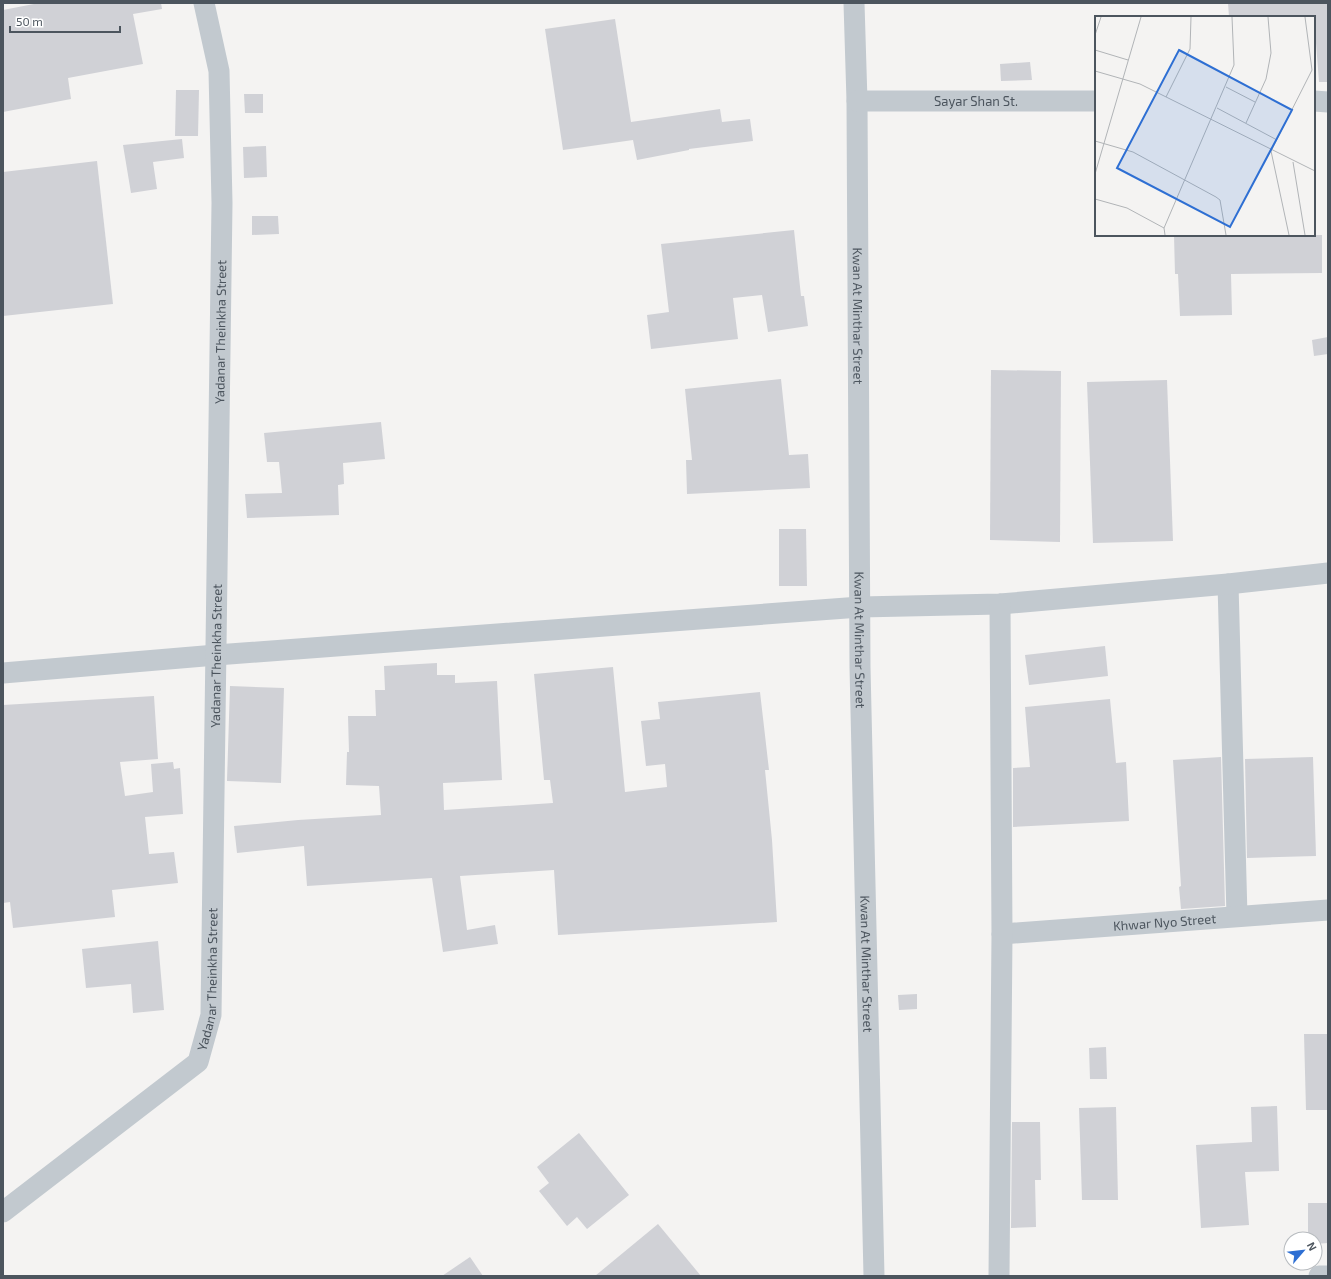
<svg xmlns="http://www.w3.org/2000/svg" width="1331" height="1279" viewBox="0 0 1331 1279" font-family="'Exo 2',sans-serif">
	<rect width="100%" height="100%" fill="#f4f3f2"/>
	<g fill="#d0d1d6">
		<path d="M39 3H161L162 9 133 14 143 64 68 78 71 99 3 112V10Z"/>
		<path d="M1228 3H1328V82H1319L1314 17H1229Z"/>
		<path d="M615 19 631 122 720 109 722 122 750 119 753 141 689 149V150L637 160 633 140 563 150 545 29Z"/>
		<path d="M1030 62 1032 80 1001 81 1000 64Z"/>
		<path d="M176 90H199L198 136H175Z"/>
		<path d="M244 94H263V113H245Z"/>
		<path d="M182 139 184 158 153 162 157 189 131 193 123 145Z"/>
		<path d="M266 146 267 177 244 178 243 147Z"/>
		<path d="M97 161 113 304 3 316V172Z"/>
		<path d="M252 216H278L279 234 252 235Z"/>
		<path d="M794 230 801 296H804L808 326 768 332 762 295 733 298 738 339 651 349 647 315 669 312 661 244Z"/>
		<path d="M1174 235H1322V273L1231 274 1232 315 1180 316 1178 274H1175Z"/>
		<path d="M1328 337V354L1314 356 1312 340Z"/>
		<path d="M991 370 1061 371 1060 542 990 540Z"/>
		<path d="M781 379 789 455 808 454 810 488 687 494 686 460H692L685 389Z"/>
		<path d="M1167 380 1173 541 1093 543 1087 382Z"/>
		<path d="M381 422 385 459 343 463 344 484 338 485 339 515 247 518 245 494 282 493 279 462H267L264 433Z"/>
		<path d="M779 529H806L807 586H779Z"/>
		<path d="M1105 646 1108 676 1029 685 1025 655Z"/>
		<path d="M437 663V675H455V683L497 681 502 780 443 783 444 810 553 803 550 780H544L534 674 613 667 625 792 667 787 665 764 646 766 641 721 660 719 658 702 760 692 769 770H765L772 840 777 922 558 935 554 870 460 876 467 930 495 925 498 944 443 952 432 878 307 886 304 846 237 853 234 826 298 820 381 815 379 786 346 785 347 752H349L348 716H376L375 690H385L384 666Z"/>
		<path d="M230 686 284 688 281 783 227 781Z"/>
		<path d="M154 696 158 759 120 762 125 796 153 792 151 764 173 762 174 769 180 768 183 814 145 817 149 854 174 852 178 883 112 890 115 917 13 928 10 902 3 903V705Z"/>
		<path d="M1110 699 1116 763 1126 762 1129 821 1013 827V768L1030 767 1025 707Z"/>
		<path d="M1221 757 1225 906 1181 909 1179 887 1181 886 1173 760Z"/>
		<path d="M1313 757 1316 856 1247 858 1245 759Z"/>
		<path d="M158 941 164 1010 133 1013 131 984 86 988 82 949Z"/>
		<path d="M917 994V1009L899 1010 898 995Z"/>
		<path d="M1304 1034H1328V1110H1306Z"/>
		<path d="M1106 1047 1107 1079H1090L1089 1048Z"/>
		<path d="M1277 1106 1279 1171 1245 1172 1249 1225 1201 1228 1196 1145 1252 1142 1251 1107Z"/>
		<path d="M1116 1107 1118 1200H1082L1079 1108Z"/>
		<path d="M1012 1122H1040L1041 1180H1035L1036 1227 1011 1228Z"/>
		<path d="M579 1133 629 1195 587 1229 577 1217 567 1226 539 1191 549 1183 537 1167Z"/>
		<path d="M1308 1203H1328V1243L1315 1244V1239H1308Z"/>
		<path d="M658 1224 701 1276H595Z"/>
		<path d="M470 1257 483 1276H442Z"/>
	</g>
	<g fill="none" stroke-linecap="round" stroke-linejoin="round">
		<g stroke="#c2c9cf" stroke-width="21">
			<path id="s1" d="M854 3 857 101 860 667 874 1276"/>
			<path id="s2" d="M857 101H1096"/>
			<path d="M1314 101 1328 102"/>
			<path d="M1228 584 1237 916"/>
			<path d="M3 673 216 655 860 607 1000 604 1228 584 1328 573"/>
			<path id="s3" d="M1002 934 1328 910"/>
			<path id="s4" d="M3 1212 198 1062 211 1015 222 203 219 71 204 3"/>
			<path d="M999 1276 1002 934 1000 604"/>
			<path d="M1319 1276H1328"/>
		</g>
	</g>
	<g text-anchor="middle" stroke-width="3" stroke-linejoin="round" paint-order="stroke">
		<g font-size="13" fill="#4c555e" stroke="#fff">
			<text dy="5" stroke="none"><textPath href="#s2" startOffset="119">Sayar Shan St.</textPath></text>
			<text dy="5" stroke="none"><textPath href="#s1" startOffset="313">Kwan At Minthar Street</textPath></text>
			<text dy="5" stroke="none"><textPath href="#s4" startOffset="978">Yadanar Theinkha Street</textPath></text>
			<text dy="5" stroke="none"><textPath href="#s1" startOffset="637">Kwan At Minthar Street</textPath></text>
			<text dy="5" stroke="none"><textPath href="#s4" startOffset="654">Yadanar Theinkha Street</textPath></text>
			<text dy="5" stroke="none"><textPath href="#s3" startOffset="163">Khwar Nyo Street</textPath></text>
			<text dy="5" stroke="none"><textPath href="#s1" startOffset="961">Kwan At Minthar Street</textPath></text>
			<text dy="5" stroke="none"><textPath href="#s4" startOffset="330">Yadanar Theinkha Street</textPath></text>
		</g>
	</g>
	<g transform="translate(1095 16)">
		<rect width="220" height="220" fill="#f4f3f2"/>
		<path fill="none" stroke="#b1b4b7" stroke-width="1" d="M0 19 6 1M0 34 33 44M0 55 45 68 220 155M131 71 160 86M71 81 95 33 96 1M122 92 182 124M151 107 171 63 176 37 173 1M0 125 38 136 121 181 125 184 131 219M198 146 210 219M0 158 46 1M0 183 32 192 69 212M70 219 69 212 139 49 137 1M194 219 176 135 217 54 210 1"/>
		<path fill="#2e6fd3" fill-opacity="0.15" stroke="#2e6fd3" stroke-width="2" d="M84 34 197 94 135 211 22 152Z"/>
		<rect width="220" height="220" fill="none" stroke="#4c555e" stroke-width="2"/>
	</g>
	<rect width="1331" height="1279" fill="none" stroke="#4c555e" stroke-width="8"/>
	<g transform="translate(1303 1251) rotate(62)"><circle r="19" fill="#ffffff" stroke="#b7bbbf"/>
	<path d="M0-3L7 15L0 10L-7 15Z" fill="#2e6fd3"/>
	<text y="-6" font-size="11" font-weight="bold" text-anchor="middle" fill="#4c555e">N</text>
	</g>
	<path d="M10 26v6h110v-6" fill="none" stroke="#4c555e" stroke-width="2"/>
	<text x="16" y="26" font-size="12" fill="#4c555e" stroke="#ffffff" stroke-width="3" paint-order="stroke">50 m</text>
</svg>
